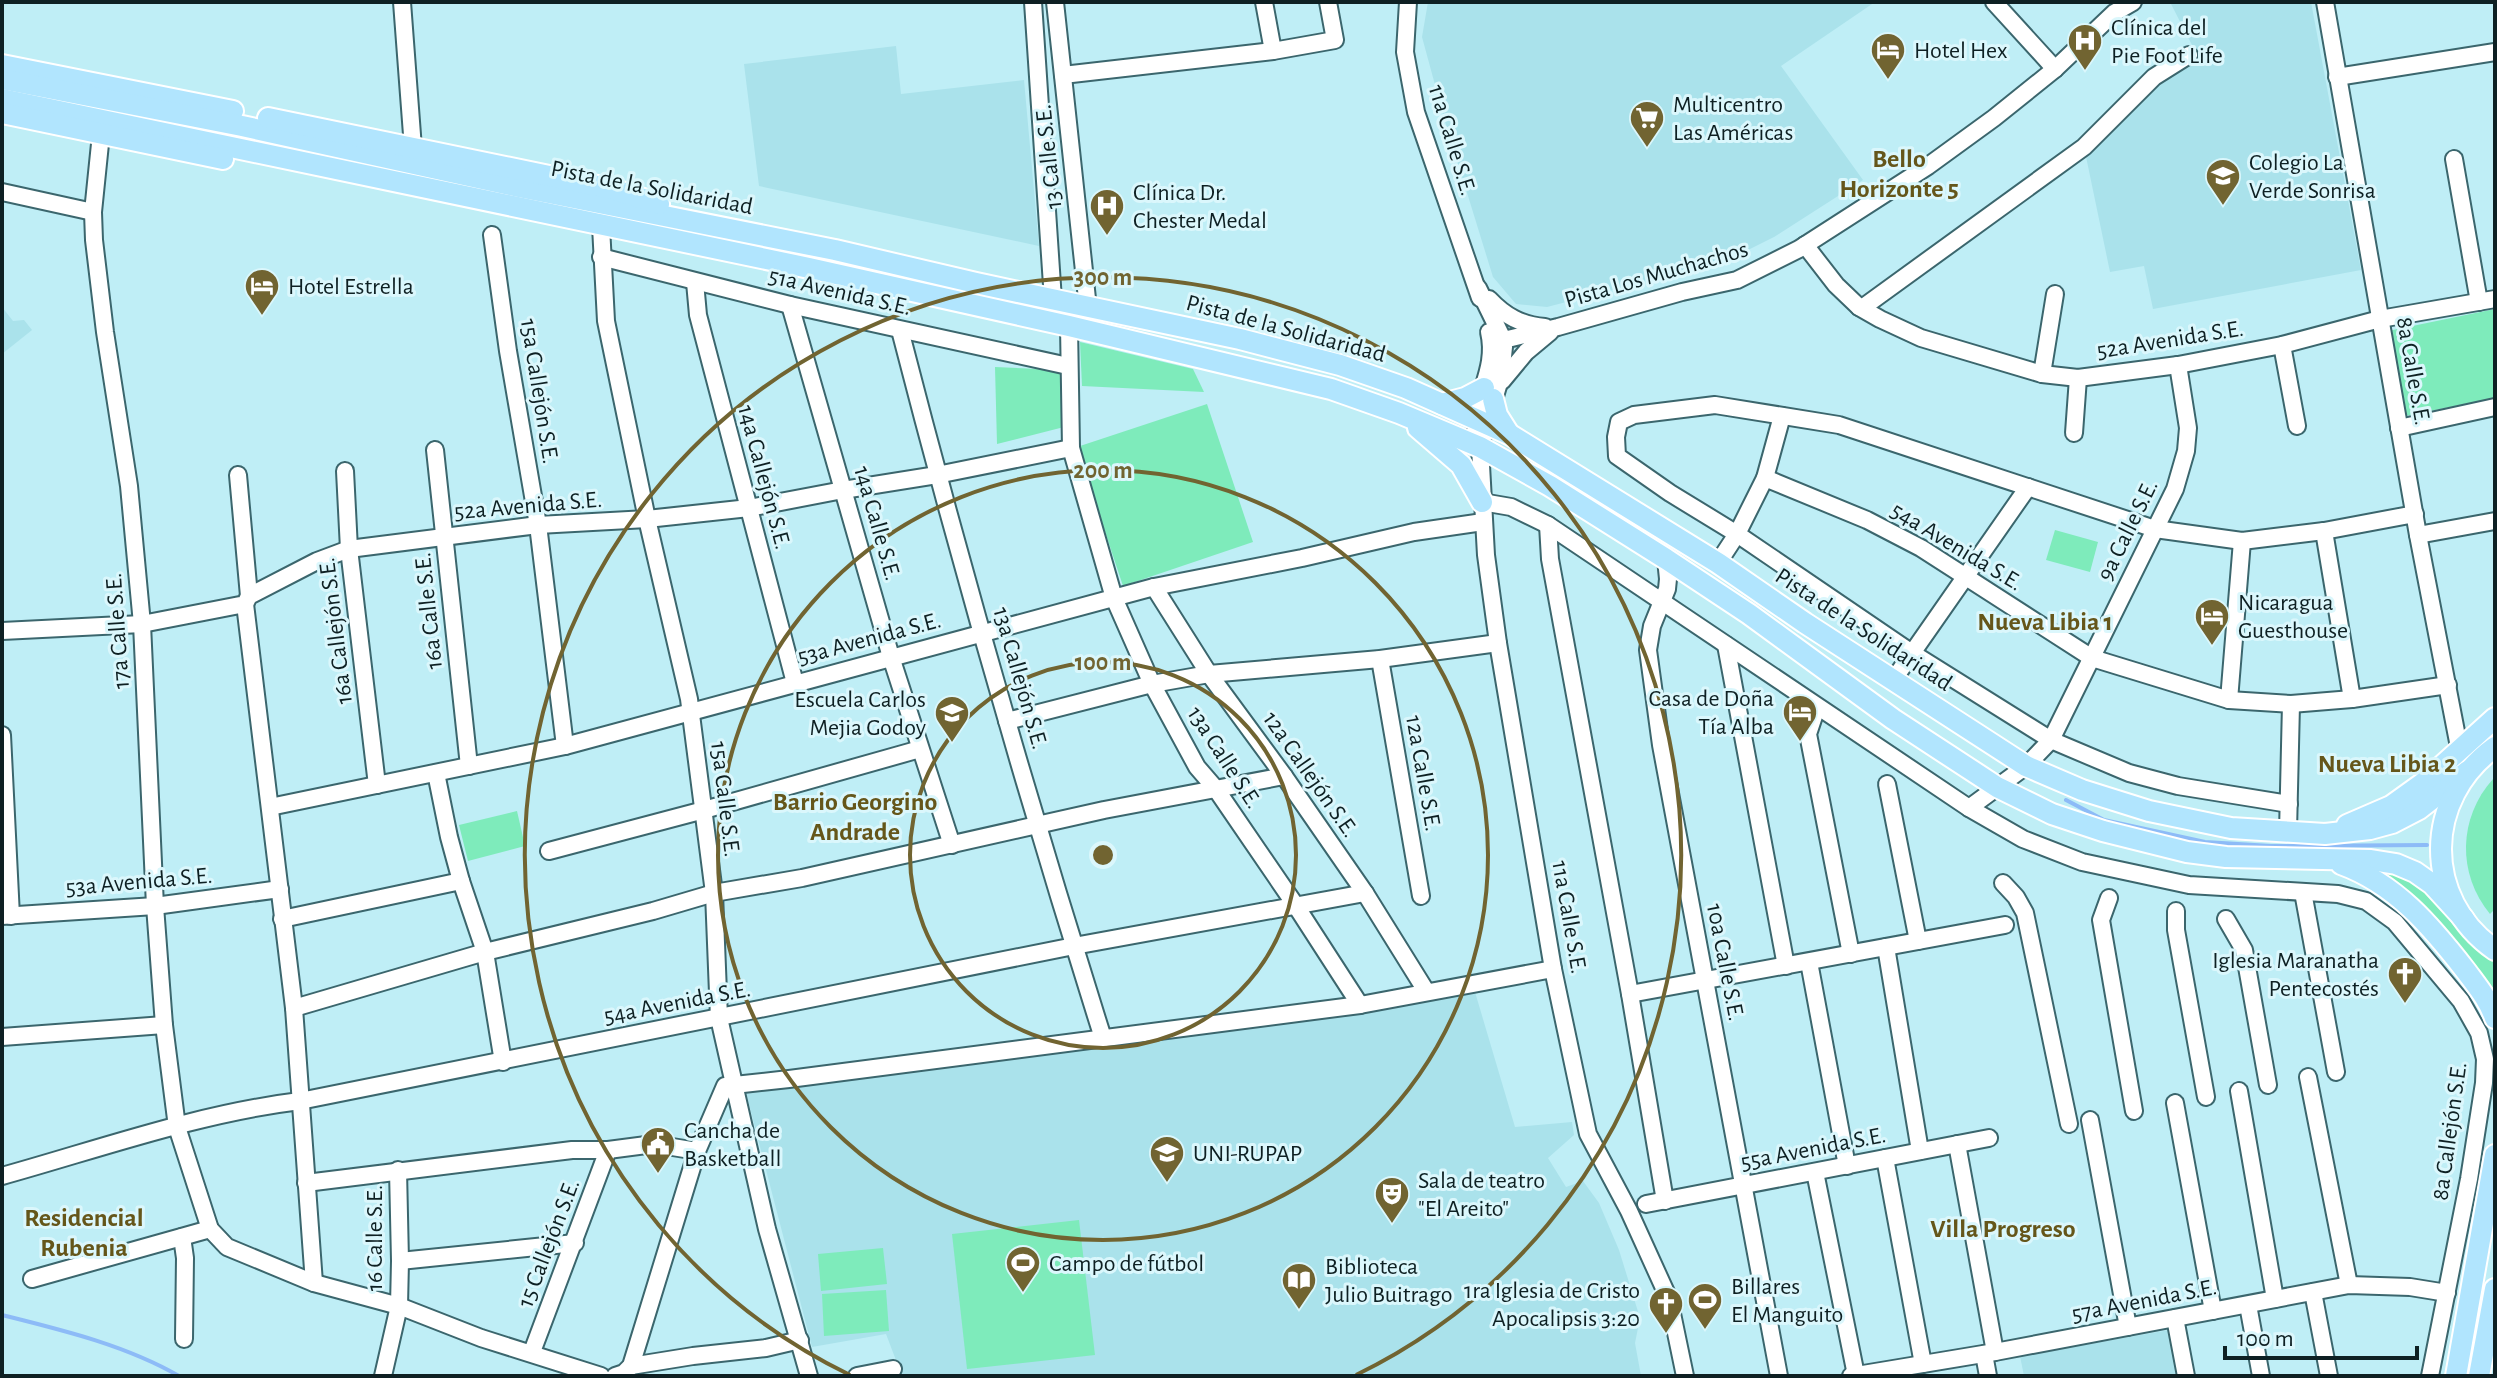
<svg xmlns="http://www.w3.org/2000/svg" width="2497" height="1378" viewBox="0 0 2497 1378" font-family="'Alegreya Sans',sans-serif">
	<rect width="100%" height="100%" fill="#bfeef6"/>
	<g fill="#aae2eb">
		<path d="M1428 2H1875L1781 66 1863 180 1774 237 1728 260 1547 307 1516 304 1493 277 1444 118 1422 37Z"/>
		<path d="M2170 2H2311L2361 270 2153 309 2144 266 2110 272 2084 147 2193 55 2192 45Z"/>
		<path d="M896 46 901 94 1024 80 1039 246 759 186 744 64Z"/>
		<path d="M2 307 13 321 24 320 32 330 2 354Z"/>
		<path d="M1475 992 1515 1127 1572 1122 1574 1135 1548 1158 1566 1187 1583 1181 1599 1203 1619 1250 1640 1318 1635 1343 1641 1376H902L886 1334 812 1347 745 1089Z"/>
		<path d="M2169 1330 2177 1376H2024L2020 1356Z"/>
	</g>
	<g fill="#7eebbb">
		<path d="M2495 309V398L2405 416 2388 331Z"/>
		<path d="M1080 342 1193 369 1204 392 1082 386Z"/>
		<path d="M995 367 1062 370 1064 427 997 444Z"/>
		<path d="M1207 404 1253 542 1123 586 1077 447Z"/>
		<path d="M2055 530 2098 542 2090 572 2046 560Z"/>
		<path d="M2493 779 2495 781V909L2490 914C2457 874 2458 818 2493 779Z"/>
		<path d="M517 811 525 846 468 861 459 825Z"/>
		<path d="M2371 860 2409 869 2495 959V1018L2387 887Z"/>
		<path d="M1079 1220 1095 1355 967 1369 952 1234Z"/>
		<path d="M883 1248 887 1284 821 1291 818 1254Z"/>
		<path d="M886 1290 889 1331 824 1336 822 1294Z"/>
	</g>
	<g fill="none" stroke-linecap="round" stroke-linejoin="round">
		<g stroke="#8dbbf7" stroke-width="4">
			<path d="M2066 800 2104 820 2205 842 2271 846 2427 845"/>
			<path d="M2 1315C62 1330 125 1345 179 1376"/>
		</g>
		<defs>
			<g id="minor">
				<path d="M402 2 413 148"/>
				<path d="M1033 2 1053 300 1056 309"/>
				<path d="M1055 2 1088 308 1082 316 1069 326"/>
				<path d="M1264 2 1273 51"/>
				<path d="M1408 2 1405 52 1416 112 1480 298"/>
				<path d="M1994 2 2055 69"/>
				<path d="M2325 2 2418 535 2459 747"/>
				<path d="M1063 75 1273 51 1335 40 1328 2"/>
				<path d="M2337 77 2495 52"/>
				<path d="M101 134 93 212 94 240 105 332 129 486 142 624 155 906 164 1025 177 1127 210 1229 227 1247 314 1283 399 1306 481 1338 601 1376"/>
				<path d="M2454 159 2479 302"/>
				<path d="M2 192 93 212"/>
				<path d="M601 226 606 321 647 519 689 699 714 893 719 1018 767 1229 809 1376"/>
				<path d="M492 235 508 351 538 525 565 746"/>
				<path d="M1805 245 1836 285 1859 307 1880 319 1921 338 2042 374 2078 378 2178 365 2282 345 2380 319 2495 299"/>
				<path d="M601 257 790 305 1068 366"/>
				<path d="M695 282 698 315 795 683"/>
				<path d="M1478 288 1501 335 1504 347 1501 376 1480 447 1486 555 1498 643 1553 969 1588 1134 1629 1211 1669 1299 1685 1376"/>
				<path d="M1489 299C1505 316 1521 325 1545 327"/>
				<path d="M790 305 891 657 952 845"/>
				<path d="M1859 307 1862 308 2084 147 2154 77 2189 55"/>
				<path d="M1069 326 1071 448 1114 598 1152 684 1197 767 1216 789 1296 906 1360 1005"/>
				<path d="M900 330C961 567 1029 804 1103 1038"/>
				<path d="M1491 343 1558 327 1682 292 1737 280 1799 249 1928 166 1994 118 2055 69 2114 13 2133 2"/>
				<path d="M2282 345 2297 426"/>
				<path d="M2042 374 2055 294"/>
				<path d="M1502 381 1526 352 1550 332"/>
				<path d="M2399 428 2495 407"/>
				<path d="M1476 430C1473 396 1498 370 1489 332"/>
				<path d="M2074 433 2078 378"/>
				<path d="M435 450 469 766"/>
				<path d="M345 471 349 549 377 785"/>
				<path d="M238 475 249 596"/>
				<path d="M1765 478 1867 520 1921 548 2092 658 2229 700 2291 704 2352 699 2448 685"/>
				<path d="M1482 502 1511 507 1548 525 1969 808 2023 839 2082 862 2189 885 2338 894 2366 901 2395 922 2461 1001 2479 1033 2485 1059 2484 1083 2469 1179 2430 1376"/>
				<path d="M1548 525 1550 559 1630 994 1665 1201"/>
				<path d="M2324 531 2352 699"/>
				<path d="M2418 535 2495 521"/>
				<path d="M1666 559 1668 579 1667 589 1652 626 1648 650 1661 745 1779 1376"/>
				<path d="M1718 563 1737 534 1765 478 1782 416"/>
				<path d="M1154 587 1209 674 1284 776 1365 893 1426 991"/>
				<path d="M245 604 294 1008 314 1283"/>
				<path d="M2 631 142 624 245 604 249 596 317 561 349 549 538 525 647 519 749 508 843 490 937 475 1071 448"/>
				<path d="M1726 645 1786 966"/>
				<path d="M1380 659 1421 896"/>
				<path d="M1894 679 2028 487"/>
				<path d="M2229 700 2242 541"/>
				<path d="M1817 707 1808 734 1851 954"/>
				<path d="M1007 721 1152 684 1209 674 1380 659 1498 643"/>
				<path d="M2 735 11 916"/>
				<path d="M436 773 449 837 461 881"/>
				<path d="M1887 784 1918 941"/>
				<path d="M2289 804 2178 786 2129 773 2051 740 1912 653 1737 534 1670 493 1617 456 1616 437 1619 422 1634 415 1715 405 1839 425 2155 529 2242 541 2324 531 2415 514"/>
				<path d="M270 807 565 746 1154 587 1302 558 1414 532 1483 522"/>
				<path d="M1969 808 2026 766 2051 740 2175 489 2186 451 2188 428 2178 365"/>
				<path d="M2288 832 2291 704"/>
				<path d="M549 851 704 810 920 749"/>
				<path d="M2003 883 2016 897 2025 913 2069 1124"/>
				<path d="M2303 892 2336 1072"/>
				<path d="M2109 898 2101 920 2134 1111"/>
				<path d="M2176 911V930L2206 1097"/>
				<path d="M2 916 155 906 280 889"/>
				<path d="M282 919 461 881 485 952 503 1062"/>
				<path d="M2226 919 2244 950 2268 1085"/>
				<path d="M1886 947 1920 1151"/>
				<path d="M1809 962 1847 1166"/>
				<path d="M1630 994 2005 925"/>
				<path d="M294 1008 485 952 653 911 714 893 802 878 1104 810 1284 776"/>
				<path d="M2 1037 164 1025"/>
				<path d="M2308 1077 2349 1285"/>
				<path d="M2239 1091 2275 1299"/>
				<path d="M2175 1103 2213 1311"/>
				<path d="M2090 1120 2128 1327"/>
				<path d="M1957 1144 1995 1352"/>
				<path d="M1885 1158 1923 1364"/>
				<path d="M1815 1172 1856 1375"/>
				<path d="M2 1176C99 1149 200 1113 300 1101L1074 946 1365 893"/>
				<path d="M306 1183 572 1150H608L654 1144 697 1151"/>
				<path d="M1646 1204 1989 1138"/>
				<path d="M182 1237 185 1258 184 1339"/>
				<path d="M400 1261 575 1243"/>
				<path d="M32 1279 210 1229"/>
				<path d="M2313 1292 2329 1376"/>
				<path d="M2248 1305 2261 1376"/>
				<path d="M2175 1318 2186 1376"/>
				<path d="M532 1352 608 1150"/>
				<path d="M1984 1354 1988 1376"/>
				<path d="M631 1366 693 1356 766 1348 800 1340"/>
				<path d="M383 1376 399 1306 400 1261 398 1170"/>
				<path d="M615 1376 624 1373 631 1366 697 1151 725 1086 789 1079 1360 1005 1553 969"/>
				<path d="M857 1376 893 1369"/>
				<path d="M1851 1376 1995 1352 2349 1285 2410 1287 2447 1293"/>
			</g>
			<g id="major">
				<path d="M2 65 233 111"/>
				<path d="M2 79 242 126 519 187 835 250 976 283 1240 339 1340 365 1406 388 1509 434 1718 563 1805 623 2026 766 2082 790 2149 811 2231 828 2325 834 2370 829 2392 823 2419 809 2468 771"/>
				<path d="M2 99 809 268 1069 326 1331 389 1399 413 1480 447 1550 486 1666 559 1749 614 1893 719 1997 787 2052 814 2103 831 2187 852 2226 857 2371 860 2396 864 2415 872 2432 884 2464 919"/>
				<path d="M2 113 223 159"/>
				<path d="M268 118 612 189 659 204"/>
				<path d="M1493 399 1497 415 1509 434"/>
				<path d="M1442 404 1465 398 1484 388"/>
				<path d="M1418 428 1461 465 1482 502"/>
				<path d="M2495 747C2424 798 2422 899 2495 950"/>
				<path d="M2347 825 2391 806 2423 783 2495 718"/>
				<path d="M2341 864C2396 884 2431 926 2466 971 2477 986 2489 1000 2495 1018"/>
				<path d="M2456 1376 2495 1155"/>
				<path d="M2479 1376 2495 1289"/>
			</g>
		</defs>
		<use href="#minor" stroke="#3b666d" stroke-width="20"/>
		<use href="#major" stroke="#fff" stroke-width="24"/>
		<use href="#minor" stroke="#fff" stroke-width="16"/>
		<use href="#major" stroke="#b1e5fe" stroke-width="20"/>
	</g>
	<g fill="none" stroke="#716431" stroke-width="4">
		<circle cx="1103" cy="855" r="193"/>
		<circle cx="1103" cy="855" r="385"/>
		<path d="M850 1375A578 578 0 1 1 1356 1375"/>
	</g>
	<defs>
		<symbol id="hospital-pin" viewBox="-11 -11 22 30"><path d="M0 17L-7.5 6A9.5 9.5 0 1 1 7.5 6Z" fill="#716431" stroke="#dbf7fc"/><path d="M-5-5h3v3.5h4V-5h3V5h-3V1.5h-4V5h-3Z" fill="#fff"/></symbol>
		<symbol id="hotel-pin" viewBox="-11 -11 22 30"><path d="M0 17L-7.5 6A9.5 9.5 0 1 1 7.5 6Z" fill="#716431" stroke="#dbf7fc"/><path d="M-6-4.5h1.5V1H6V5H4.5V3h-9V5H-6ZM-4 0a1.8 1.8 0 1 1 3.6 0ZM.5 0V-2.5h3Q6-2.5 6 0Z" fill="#fff"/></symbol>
		<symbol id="supermarket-pin" viewBox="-11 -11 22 30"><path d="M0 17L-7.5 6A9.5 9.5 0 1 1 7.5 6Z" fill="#716431" stroke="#dbf7fc"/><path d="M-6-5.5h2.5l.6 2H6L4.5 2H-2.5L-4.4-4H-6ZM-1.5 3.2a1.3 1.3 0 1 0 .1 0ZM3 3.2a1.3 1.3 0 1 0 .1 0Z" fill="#fff"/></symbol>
		<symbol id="school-pin" viewBox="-11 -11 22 30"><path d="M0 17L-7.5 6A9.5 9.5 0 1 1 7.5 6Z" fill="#716431" stroke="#dbf7fc"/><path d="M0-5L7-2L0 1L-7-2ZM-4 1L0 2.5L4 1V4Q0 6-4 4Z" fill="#fff"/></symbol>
		<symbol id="church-pin" viewBox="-11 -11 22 30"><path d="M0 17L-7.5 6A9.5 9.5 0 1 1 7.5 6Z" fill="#716431" stroke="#dbf7fc"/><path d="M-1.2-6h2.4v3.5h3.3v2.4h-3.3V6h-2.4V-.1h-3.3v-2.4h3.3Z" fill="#fff"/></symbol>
		<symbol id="civic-pin" viewBox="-11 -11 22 30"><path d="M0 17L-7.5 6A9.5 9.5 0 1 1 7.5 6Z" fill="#716431" stroke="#dbf7fc"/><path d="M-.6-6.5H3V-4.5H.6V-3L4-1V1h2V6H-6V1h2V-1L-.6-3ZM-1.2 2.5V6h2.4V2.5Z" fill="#fff"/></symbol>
		<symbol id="university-pin" viewBox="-11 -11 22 30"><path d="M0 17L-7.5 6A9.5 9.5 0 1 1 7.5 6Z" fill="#716431" stroke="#dbf7fc"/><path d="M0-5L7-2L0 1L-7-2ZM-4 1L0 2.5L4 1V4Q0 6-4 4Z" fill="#fff"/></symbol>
		<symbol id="theatre-pin" viewBox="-11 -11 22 30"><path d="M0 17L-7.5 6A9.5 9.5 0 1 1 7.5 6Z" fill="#716431" stroke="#dbf7fc"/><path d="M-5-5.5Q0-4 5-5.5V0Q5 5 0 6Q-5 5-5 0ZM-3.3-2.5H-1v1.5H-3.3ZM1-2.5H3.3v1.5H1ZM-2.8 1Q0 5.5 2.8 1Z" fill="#fff"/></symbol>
		<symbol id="stadium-pin" viewBox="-11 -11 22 30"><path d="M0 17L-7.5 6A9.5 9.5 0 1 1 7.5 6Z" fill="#716431" stroke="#dbf7fc"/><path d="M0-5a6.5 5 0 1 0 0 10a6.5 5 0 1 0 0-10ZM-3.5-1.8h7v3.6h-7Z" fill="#fff"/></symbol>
		<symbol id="library-pin" viewBox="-11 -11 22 30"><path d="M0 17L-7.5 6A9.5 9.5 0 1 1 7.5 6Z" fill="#716431" stroke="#dbf7fc"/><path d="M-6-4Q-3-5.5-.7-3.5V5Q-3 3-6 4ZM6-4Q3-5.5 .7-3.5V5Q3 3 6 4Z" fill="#fff"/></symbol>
	</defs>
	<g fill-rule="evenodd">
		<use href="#hospital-pin" x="2065" y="21" width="40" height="54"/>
		<use href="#hotel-pin" x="1868" y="30" width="40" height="54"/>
		<use href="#supermarket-pin" x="1627" y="98" width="40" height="54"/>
		<use href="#school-pin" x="2203" y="156" width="40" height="54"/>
		<use href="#hospital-pin" x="1087" y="186" width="40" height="54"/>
		<use href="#hotel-pin" x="242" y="266" width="40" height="54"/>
		<use href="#hotel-pin" x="2192" y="596" width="40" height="54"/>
		<use href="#hotel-pin" x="1780" y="692" width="40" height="54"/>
		<use href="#school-pin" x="932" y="693" width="40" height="54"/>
		<use href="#church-pin" x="2385" y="954" width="40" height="54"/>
		<use href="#civic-pin" x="638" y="1124" width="40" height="54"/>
		<use href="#university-pin" x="1147" y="1133" width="40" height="54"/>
		<use href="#theatre-pin" x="1372" y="1174" width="40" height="54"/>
		<use href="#stadium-pin" x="1003" y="1243" width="40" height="54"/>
		<use href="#library-pin" x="1279" y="1260" width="40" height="54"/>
		<use href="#stadium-pin" x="1685" y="1280" width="40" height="54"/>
		<use href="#church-pin" x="1646" y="1284" width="40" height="54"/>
	</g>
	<g text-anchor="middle" stroke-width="6" stroke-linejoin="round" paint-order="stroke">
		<g font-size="24" fill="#0e2023" stroke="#dbf7fc" text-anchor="start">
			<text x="2111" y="35">Clínica del<tspan x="2111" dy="28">Pie Foot Life</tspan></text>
			<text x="1914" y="58">Hotel Hex</text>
			<text x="1673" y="112">Multicentro<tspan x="1673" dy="28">Las Américas</tspan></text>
			<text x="2249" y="170">Colegio La<tspan x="2249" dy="28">Verde Sonrisa</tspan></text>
			<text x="1133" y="200">Clínica Dr.<tspan x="1133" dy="28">Chester Medal</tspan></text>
			<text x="288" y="294">Hotel Estrella</text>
			<text x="2238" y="610">Nicaragua<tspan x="2238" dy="28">Guesthouse</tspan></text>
			<text x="1774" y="706" text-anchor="end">Casa de Doña<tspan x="1774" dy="28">Tía Alba</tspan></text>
			<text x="926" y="707" text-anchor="end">Escuela Carlos<tspan x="926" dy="28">Mejia Godoy</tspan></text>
			<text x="2379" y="968" text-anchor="end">Iglesia Maranatha<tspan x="2379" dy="28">Pentecostés</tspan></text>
			<text x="684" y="1138">Cancha de<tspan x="684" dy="28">Basketball</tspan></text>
			<text x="1193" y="1161">UNI-RUPAP</text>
			<text x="1418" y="1188">Sala de teatro<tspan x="1418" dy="28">"El Areito"</tspan></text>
			<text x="1049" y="1271">Campo de fútbol</text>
			<text x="1325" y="1274">Biblioteca<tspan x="1325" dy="28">Julio Buitrago</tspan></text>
			<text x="1731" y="1294">Billares<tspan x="1731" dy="28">El Manguito</tspan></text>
			<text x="1640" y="1298" text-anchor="end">1ra Iglesia de Cristo<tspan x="1640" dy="28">Apocalipsis 3:20</tspan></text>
		</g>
		<g font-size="24" fill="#0e2023" stroke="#dbf7fc">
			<text transform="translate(1453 140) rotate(73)" y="8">11a Calle S.E.</text>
			<text transform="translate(1048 157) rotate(-96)" y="8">13 Calle S.E.</text>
			<text transform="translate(652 187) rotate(11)" y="8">Pista de la Solidaridad</text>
			<text transform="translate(1656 274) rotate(-16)" y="8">Pista Los Muchachos</text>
			<text transform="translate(840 291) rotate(13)" y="8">51a Avenida S.E.</text>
			<text transform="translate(1286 328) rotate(15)" y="8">Pista de la Solidaridad</text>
			<text transform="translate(2170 339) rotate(-9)" y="8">52a Avenida S.E.</text>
			<text transform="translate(2414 371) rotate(80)" y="8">8a Calle S.E.</text>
			<text transform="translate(540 391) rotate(81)" y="8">15a Callejón S.E.</text>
			<text transform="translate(765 477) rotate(75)" y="8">14a Callejón S.E.</text>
			<text transform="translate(528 505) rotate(-5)" y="8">52a Avenida S.E.</text>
			<text transform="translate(878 523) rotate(74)" y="8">14a Calle S.E.</text>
			<text transform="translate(2127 530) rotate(-64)" y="8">9a Calle S.E.</text>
			<text transform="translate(1957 546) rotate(31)" y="8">54a Avenida S.E.</text>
			<text transform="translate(428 611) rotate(-96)" y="8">16a Calle S.E.</text>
			<text transform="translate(1864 629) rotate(33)" y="8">Pista de la Solidaridad</text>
			<text transform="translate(117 631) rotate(-94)" y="8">17a Calle S.E.</text>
			<text transform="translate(335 631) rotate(-97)" y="8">16a Callejón S.E.</text>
			<text transform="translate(869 638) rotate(-15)" y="8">53a Avenida S.E.</text>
			<text transform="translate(1021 678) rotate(74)" y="8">13a Callejón S.E.</text>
			<text transform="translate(1225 757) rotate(57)" y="8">13a Calle S.E.</text>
			<text transform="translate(1424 773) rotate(80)" y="8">12a Calle S.E.</text>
			<text transform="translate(1311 774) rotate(55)" y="8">12a Callejón S.E.</text>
			<text transform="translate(726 799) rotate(83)" y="8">15a Calle S.E.</text>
			<text transform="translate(139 881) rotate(-5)" y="8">53a Avenida S.E.</text>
			<text transform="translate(1570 917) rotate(80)" y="8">11a Calle S.E.</text>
			<text transform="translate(1726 962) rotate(79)" y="8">10a Calle S.E.</text>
			<text transform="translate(677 1002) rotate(-11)" y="8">54a Avenida S.E.</text>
			<text transform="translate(2449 1131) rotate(-82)" y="8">8a Callejón S.E.</text>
			<text transform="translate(1813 1148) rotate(-11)" y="8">55a Avenida S.E.</text>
			<text transform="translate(374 1238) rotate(-90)" y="8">16 Calle S.E.</text>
			<text transform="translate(548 1243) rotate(-69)" y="8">15 Callejón S.E.</text>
			<text transform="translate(2144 1300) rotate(-11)" y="8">57a Avenida S.E.</text>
		</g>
		<g font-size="26" font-weight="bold" fill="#65561a" stroke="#dbf7fc">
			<text x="1899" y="167">Bello<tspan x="1899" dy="30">Horizonte 5</tspan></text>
			<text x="2045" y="630">Nueva Libia 1</text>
			<text x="2387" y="772">Nueva Libia 2</text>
			<text x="855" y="810">Barrio Georgino<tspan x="855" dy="30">Andrade</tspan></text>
			<text x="84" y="1226">Residencial<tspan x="84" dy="30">Rubenia</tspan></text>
			<text x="2003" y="1237">Villa Progreso</text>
		</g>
	</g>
	<circle cx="1103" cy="855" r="12" fill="#716431" stroke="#dbf7fc" stroke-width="4"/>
	<g font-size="24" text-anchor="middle" font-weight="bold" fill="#716431" stroke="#dbf7fc" stroke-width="6" stroke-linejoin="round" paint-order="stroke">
		<text x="1103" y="285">300 m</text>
		<text x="1103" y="478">200 m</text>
		<text x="1103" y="670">100 m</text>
	</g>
	<rect width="2497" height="1378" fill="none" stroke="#0e2023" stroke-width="8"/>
	<path d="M2225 1346v12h192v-12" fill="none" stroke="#0e2023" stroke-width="4"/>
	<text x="2237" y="1346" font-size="24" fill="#0e2023" stroke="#dbf7fc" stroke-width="6" paint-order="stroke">100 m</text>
</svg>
